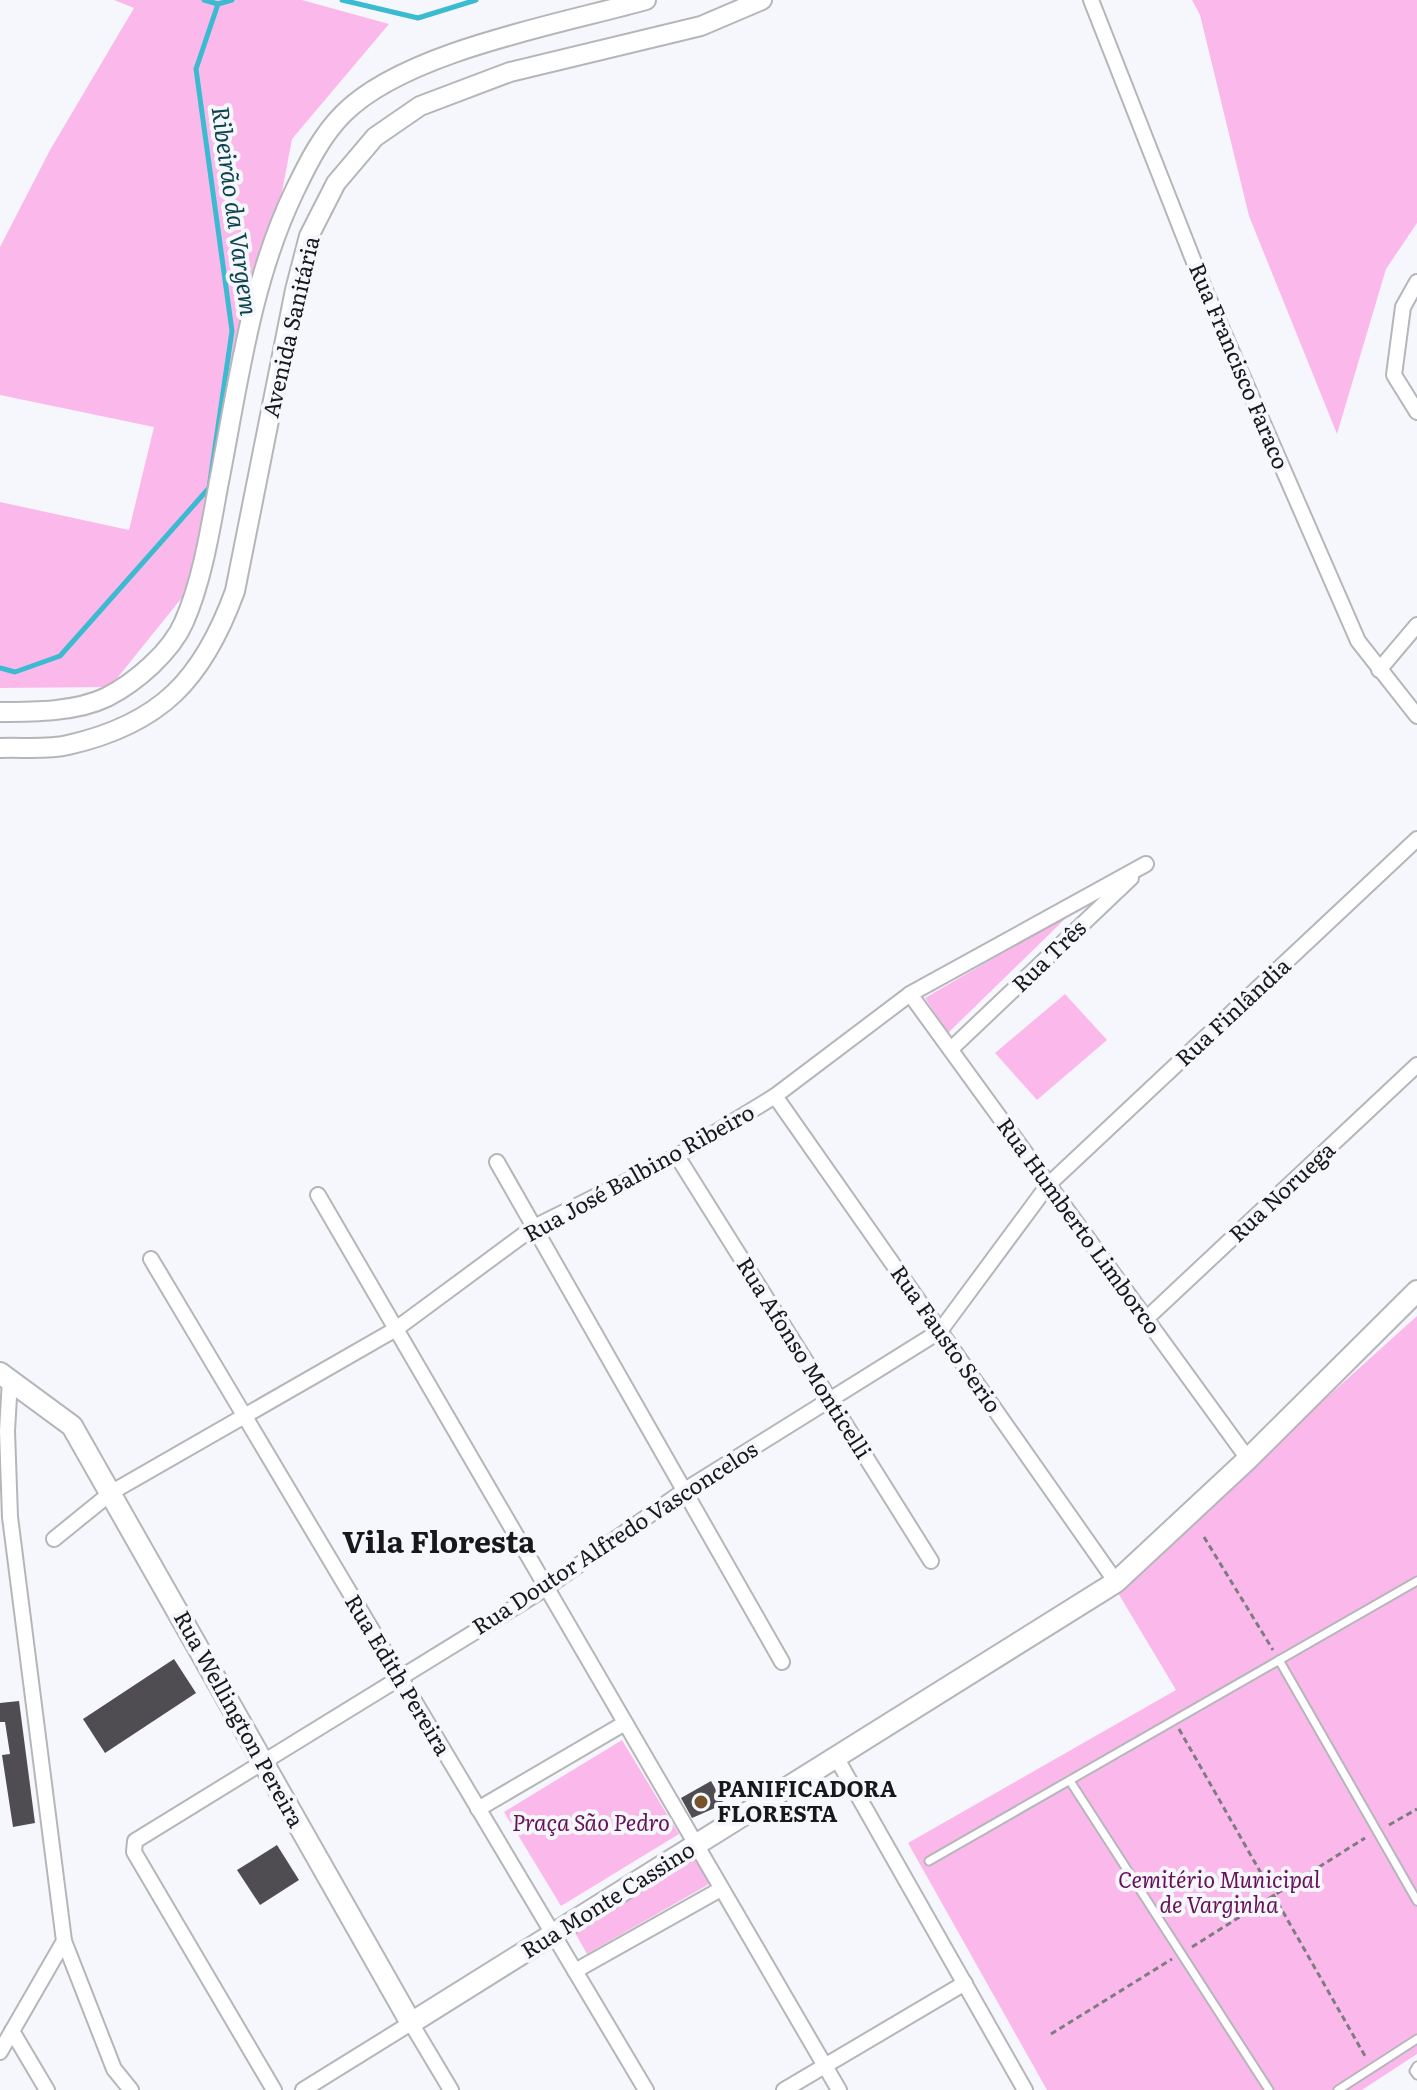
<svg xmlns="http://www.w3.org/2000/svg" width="1417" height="2090" viewBox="0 0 1417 2090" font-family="Literata,serif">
	<rect width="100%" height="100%" fill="#f6f7fc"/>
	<g fill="#fbb9eb">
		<path d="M114 0H302L389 24 292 139 242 404 205 569 110 687 0 688V502L129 530 154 427 0 395V247L50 150 134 8Z"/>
		<path d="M1192 0H1417V223L1386 269 1337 434 1249 216 1200 15Z"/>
		<path d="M1071 913 948 1033 925 998Z"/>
		<path d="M1065 994 1107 1040 1037 1100 995 1053Z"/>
		<path d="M1417 1316V2054L1362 2090H1047L908 1843 1176 1690 1115 1588Z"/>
		<path d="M622 1740 679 1834 561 1906 504 1812Z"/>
		<path d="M696 1858 711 1883 587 1954 573 1929Z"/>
	</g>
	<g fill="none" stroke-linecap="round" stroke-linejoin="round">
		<g stroke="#3bbad0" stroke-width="5">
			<path d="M204 0 218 4"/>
			<path d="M342 0 418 18 476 0"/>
			<path d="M0 668 15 672 60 656 209 488 232 331 196 69 218 4 232 0"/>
		</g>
	</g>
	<g fill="#4f4d51">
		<path d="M174 1659 196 1693 105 1753 83 1719Z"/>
		<path d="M19 1701 35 1823 13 1827 2 1755 10 1754 5 1722H0V1703Z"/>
		<path d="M711 1781 724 1804 692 1818 681 1798Z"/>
		<path d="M277 1845 299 1880 260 1905 237 1870Z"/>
	</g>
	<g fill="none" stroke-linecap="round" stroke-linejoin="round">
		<defs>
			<g id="service">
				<path d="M1279 1660 1417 1901"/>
				<path d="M1070 1781 1269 2090"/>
				<path d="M929 1861 1417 1581"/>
				<path d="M1417 2066 1414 2071 1417 2075"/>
				<path d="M1338 2090 1417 2039"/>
			</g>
			<g id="minor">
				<path d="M1091 0 1205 290 1358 641 1417 716"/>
				<path d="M1417 282 1403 307 1394 375 1417 412"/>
				<path d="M1379 670 1417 625"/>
				<path d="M910 994 1248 1459"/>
				<path d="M951 1049 1131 878"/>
				<path d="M775 1096 1116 1582"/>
				<path d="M677 1156 931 1561"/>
				<path d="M497 1162 782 1662"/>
				<path d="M318 1195 839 2090"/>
				<path d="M151 1259 646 2090"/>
				<path d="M1146 1319 1417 1065"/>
				<path d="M54 1539 112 1492 396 1329 534 1227 677 1156 775 1096 910 994 1146 864"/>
				<path d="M836 1757 1025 2090"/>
				<path d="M478 1809 625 1723"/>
				<path d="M64 1941 114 2069 131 2090"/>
				<path d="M575 1971 721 1889"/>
				<path d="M12 2031 47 2090"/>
				<path d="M0 2052 64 1941 10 1517 7 1431 10 1380"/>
				<path d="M274 2090 134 1852 135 1841 546 1588 685 1490 940 1331 1048 1185 1417 839"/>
				<path d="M303 2090 411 2023 451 2090"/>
				<path d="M784 2090 965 1983"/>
			</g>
			<g id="tertiary">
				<path d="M0 712C34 712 76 712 107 697 136 682 171 652 184 622 202 581 210 531 218 487 238 386 250 283 295 190 308 163 322 135 343 114 405 51 561 24 646 0"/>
				<path d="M0 748C22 747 47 750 68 745 161 724 203 679 235 591L295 290 309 236 336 183 375 137 420 106 510 72 701 26 762 0"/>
			</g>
			<path id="secondary" d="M0 1373 72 1426 411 2023 1116 1582 1248 1459 1417 1291"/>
		</defs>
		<use href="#service" stroke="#b5b6ba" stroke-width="11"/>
		<use href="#minor" stroke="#b5b6ba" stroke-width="18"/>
		<use href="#tertiary" stroke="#b5b6ba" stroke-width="22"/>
		<use href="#secondary" stroke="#b5b6ba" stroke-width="24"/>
		<g stroke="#7d7d81" stroke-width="3" stroke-dasharray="6 4" stroke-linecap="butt">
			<path d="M1204 1537 1273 1650"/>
			<path d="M1179 1729 1365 2056"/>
			<path d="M1389 1825 1417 1809"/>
			<path d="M1192 1947 1365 1838"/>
			<path d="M1051 2034 1172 1959"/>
		</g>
		<use href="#service" stroke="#fff" stroke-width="7"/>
		<use href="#minor" stroke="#fff" stroke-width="14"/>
		<use href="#tertiary" stroke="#fff" stroke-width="18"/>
		<use href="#secondary" stroke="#fff" stroke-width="20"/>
	</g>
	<circle fill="#76532c" stroke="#f6f7fc" stroke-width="3" cx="701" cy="1802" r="8"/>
	<g text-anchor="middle" stroke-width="8" stroke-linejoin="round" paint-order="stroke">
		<g font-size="22" fill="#18181a" stroke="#f6f7fc">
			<text transform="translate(291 327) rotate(-77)" y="8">Avenida Sanitária</text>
			<text transform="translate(1239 366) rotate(67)" y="8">Rua Francisco Faraco</text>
			<text transform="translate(1049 956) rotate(-44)" y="8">Rua Três</text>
			<text transform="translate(1233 1012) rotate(-43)" y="8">Rua Finlândia</text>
			<text transform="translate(639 1173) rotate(-29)" y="8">Rua José Balbino Ribeiro</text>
			<text transform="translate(1282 1192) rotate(-43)" y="8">Rua Noruega</text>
			<text transform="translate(1079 1226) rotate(54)" y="8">Rua Humberto Limborco</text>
			<text transform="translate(946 1339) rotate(55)" y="8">Rua Fausto Serio</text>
			<text transform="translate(804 1358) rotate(58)" y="8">Rua Afonso Monticelli</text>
			<text transform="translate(615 1538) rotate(-33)" y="8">Rua Doutor Alfredo Vasconcelos</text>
			<text transform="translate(398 1675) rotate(59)" y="8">Rua Edith Pereira</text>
			<text transform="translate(239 1719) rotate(61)" y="8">Rua Wellington Pereira</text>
			<text transform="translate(608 1900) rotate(-32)" y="8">Rua Monte Cassino</text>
		</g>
		<g font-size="22" font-weight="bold" fill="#18181a" stroke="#f6f7fc" text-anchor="start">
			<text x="717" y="1797">PANIFICADORA<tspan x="717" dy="25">FLORESTA</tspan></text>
		</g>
		<g font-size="22" font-style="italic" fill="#661259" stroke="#f6f7fc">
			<text x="591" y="1831">Praça São Pedro</text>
			<text x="1219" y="1888">Cemitério Municipal<tspan x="1219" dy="25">de Varginha</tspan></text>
		</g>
		<g font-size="24" font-style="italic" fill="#0c444d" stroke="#f6f7fc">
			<text transform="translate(234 211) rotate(82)" y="8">Ribeirão da Vargem</text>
		</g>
		<g font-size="30" font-weight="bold" fill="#18181a" stroke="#f6f7fc">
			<text x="439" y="1553">Vila Floresta</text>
		</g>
	</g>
</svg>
